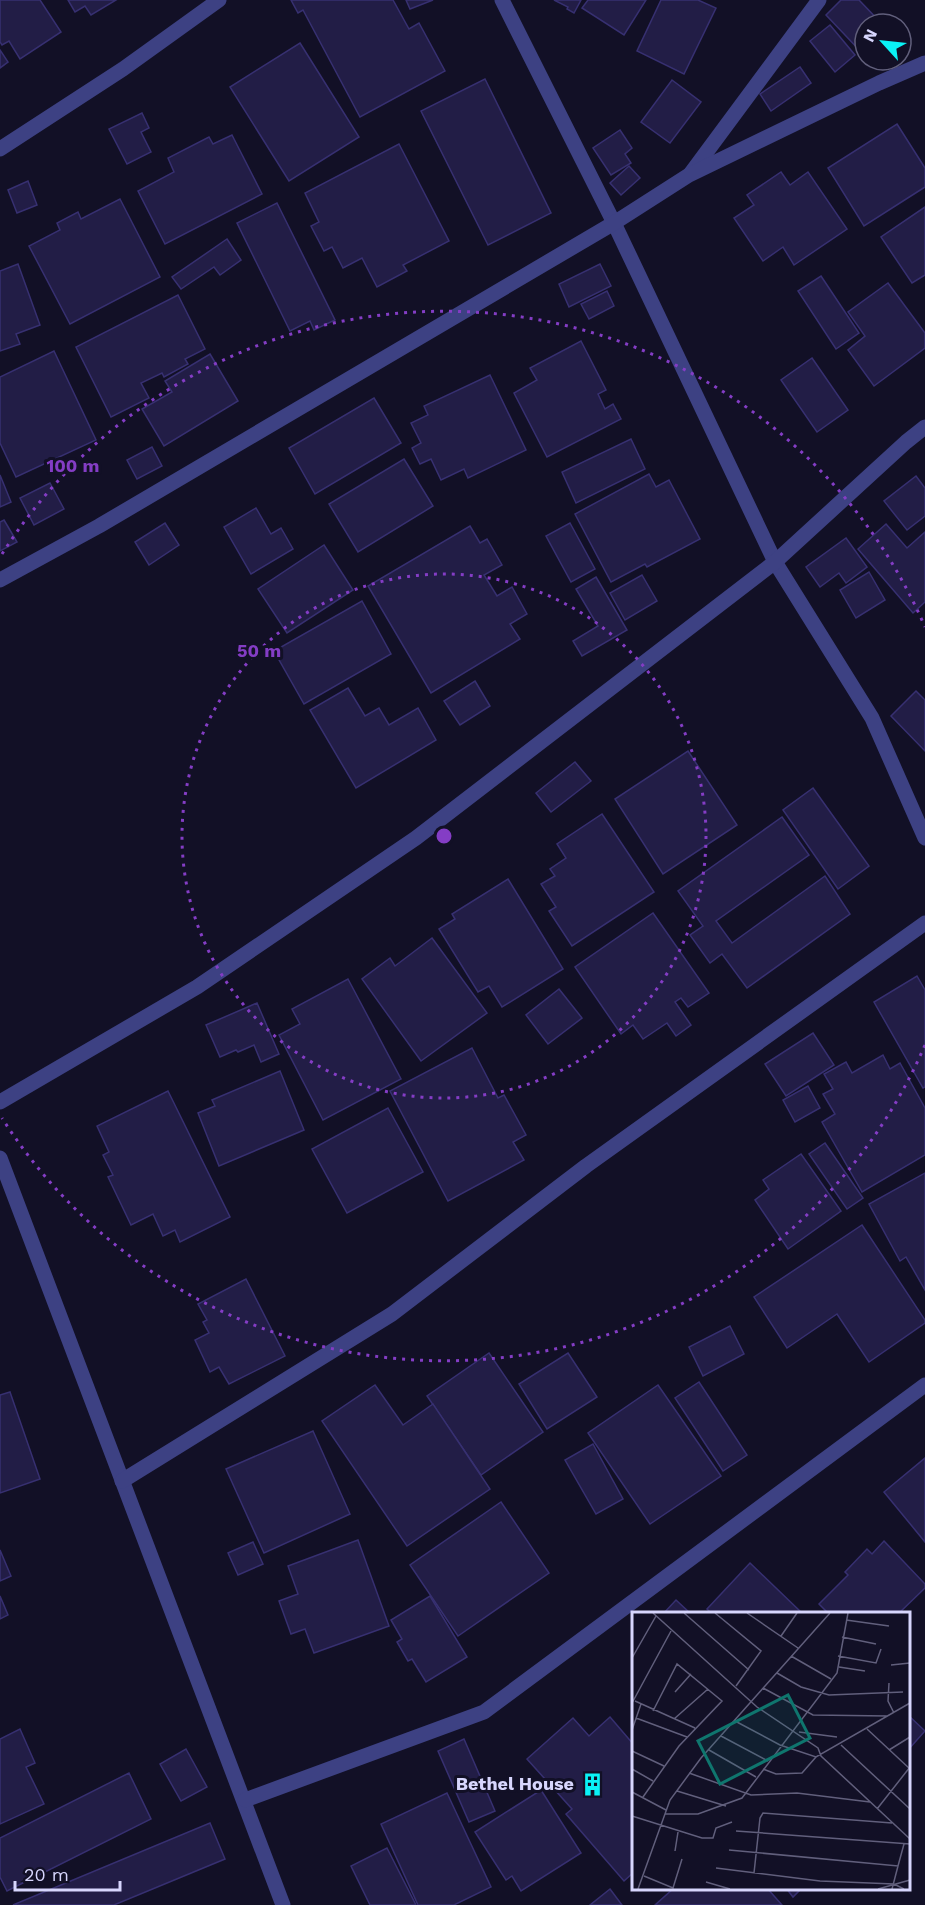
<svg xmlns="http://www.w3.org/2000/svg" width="925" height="1905" viewBox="0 0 925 1905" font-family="'Work Sans',sans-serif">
	<rect width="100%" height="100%" fill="#121026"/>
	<g fill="#221d46" stroke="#373071" stroke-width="1.5">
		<path d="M0 0H40L61 32 20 59 9 41 2 45 0 42Z"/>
		<path d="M68 0H116L91 15 85 6 75 12Z"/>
		<path d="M291 0H393L409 29 419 23 445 71 360 117 303 10 298 13Z"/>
		<path d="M406 0H433L410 9Z"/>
		<path d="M554 0H581L574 13 567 9 568 7Z"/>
		<path d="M588 0H646L624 35 582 8Z"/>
		<path d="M661 0H698L716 8 684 74 637 51Z"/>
		<path d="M841 0H859L882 24H865V52L863 54 826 15Z"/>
		<path d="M830 25 855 55 835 72 810 41Z"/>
		<path d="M300 43 359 137 289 181 230 87Z"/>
		<path d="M0 50 8 62 0 68Z"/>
		<path d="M800 67 811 83 771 111 760 94Z"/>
		<path d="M485 79 551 213 488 245 421 111Z"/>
		<path d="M672 80 701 102 670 143 641 122Z"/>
		<path d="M142 113 149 128 141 132 151 152 127 164 109 129Z"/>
		<path d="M897 124 925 168V187L864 226 828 168Z"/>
		<path d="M620 130 632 148 625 154 631 163 611 175 593 148Z"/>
		<path d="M232 135 262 194 165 244 138 191 174 172 168 158 209 137 213 144Z"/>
		<path d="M399 144 449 241 403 265 407 271 377 287 362 258 343 268 332 247 324 251 311 226 319 222 305 193Z"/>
		<path d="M629 166 640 178 621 195 610 183Z"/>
		<path d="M781 172 790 185 808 172 847 229 794 265 783 247 763 261 734 218 754 205 747 195Z"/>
		<path d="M28 181 37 205 17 213 8 190Z"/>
		<path d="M120 199 160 277 70 324 29 246 60 230 57 223 78 212 81 219Z"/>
		<path d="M277 203 335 320 314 330 310 321 290 331 237 223Z"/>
		<path d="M925 207V275L912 283 881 237Z"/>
		<path d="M227 239 241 260 220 275 214 267 181 289 172 277Z"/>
		<path d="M18 264 40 325 16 334 20 344 0 351V271Z"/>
		<path d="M600 264 611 286 569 307 559 284Z"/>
		<path d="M821 276 859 333 836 349 798 291Z"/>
		<path d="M888 283 925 333V348L874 386 848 350 865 336 848 312Z"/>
		<path d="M607 291 614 306 589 319 581 304Z"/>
		<path d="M178 295 205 349 185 359 188 364 164 377 162 373 141 383 149 398 111 417 76 347Z"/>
		<path d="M581 341 606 390 598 394 605 409 613 404 621 419 547 457 514 393 537 380 530 368Z"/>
		<path d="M54 351 96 440 16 477 0 443V377Z"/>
		<path d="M210 354 238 401 164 446 142 409 172 392 165 381Z"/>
		<path d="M812 358 848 410 817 432 781 380Z"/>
		<path d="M490 375 526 450 468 478 464 469 441 480 431 459 420 464 412 448 421 443 411 423 428 415 424 406Z"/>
		<path d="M374 398 401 443 315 494 289 448Z"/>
		<path d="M631 439 645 469 576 503 562 472Z"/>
		<path d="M152 447 162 466 137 479 127 460Z"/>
		<path d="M404 459 433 506 358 552 329 504Z"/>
		<path d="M649 474 656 487 669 480 700 539 647 567 645 564 611 582 575 514Z"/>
		<path d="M0 475 11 502 0 507Z"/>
		<path d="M916 476 925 488V516L907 530 884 501Z"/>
		<path d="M50 483 64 509 34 525 20 498Z"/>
		<path d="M256 508 271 534 281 528 293 549 251 574 224 527Z"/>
		<path d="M4 520 17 542 0 551V522Z"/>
		<path d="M165 523 179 545 149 565 135 542Z"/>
		<path d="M570 523 595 569 571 582 546 536Z"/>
		<path d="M886 524 907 548 925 532V602L913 613 858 549Z"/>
		<path d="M470 526 480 543 487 539 502 565 484 575 497 596 512 587 527 614 510 624 520 639 431 693 368 586Z"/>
		<path d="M846 538 867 567 846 583 839 573 820 587 806 567Z"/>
		<path d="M324 545 353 590 287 633 258 589Z"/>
		<path d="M869 572 885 600 856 618 840 590Z"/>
		<path d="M642 575 657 601 625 620 610 593Z"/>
		<path d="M596 577 627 630 582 656 573 641 598 626 576 589Z"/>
		<path d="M362 601 391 654 304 704 274 651Z"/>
		<path d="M475 681 490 706 460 725 444 701Z"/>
		<path d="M348 688 365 716 379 708 389 725 418 708 436 740 356 788 310 710Z"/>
		<path d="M916 691 925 700V751L891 716Z"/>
		<path d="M688 751 737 825 663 874 615 799Z"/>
		<path d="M575 762 591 781 551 812 536 793Z"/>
		<path d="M813 788 869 866 838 889 783 810Z"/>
		<path d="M602 814 654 892 572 946 549 911 556 907 541 884 555 876 550 869 566 858 557 844Z"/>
		<path d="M782 817 809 855 716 921 732 943 825 876 850 914 747 988 722 954 710 963 690 935 703 926 678 891Z"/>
		<path d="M508 879 563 969 502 1007 489 986 478 992 439 929 455 919 452 914Z"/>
		<path d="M653 913 709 993 688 1007 681 998 675 1002 691 1025 676 1036 667 1023 643 1039 633 1025 621 1034 575 967Z"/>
		<path d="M432 938 487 1013 421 1061 362 979 390 958 395 966Z"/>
		<path d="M917 976 925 990V1087L923 1088 874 1002Z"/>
		<path d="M348 979 401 1079 323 1120 279 1035 300 1024 292 1009Z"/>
		<path d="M559 989 582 1018 548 1044 526 1015Z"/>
		<path d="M257 1003 279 1054 261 1062 254 1045 238 1052 236 1050 220 1057 206 1025Z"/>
		<path d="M813 1033 834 1065 786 1096 765 1064Z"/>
		<path d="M472 1048 498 1098 504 1095 526 1135 513 1142 524 1160 448 1201 390 1091Z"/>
		<path d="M883 1055 890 1069 900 1063 925 1108V1155L862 1192 822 1122 835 1114 823 1094 833 1089 824 1074 846 1062 852 1073Z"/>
		<path d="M280 1071 304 1130 219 1166 198 1113 215 1106 212 1100Z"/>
		<path d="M808 1086 820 1108 795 1122 783 1100Z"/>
		<path d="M168 1091 230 1217 180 1242 175 1230 163 1236 153 1214 131 1225 108 1177 113 1175 103 1155 109 1152 97 1126Z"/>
		<path d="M388 1108 423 1172 347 1213 312 1149Z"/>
		<path d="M825 1143 863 1198 847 1209 809 1154Z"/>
		<path d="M801 1154 841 1211 788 1249 755 1200 769 1189 763 1180Z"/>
		<path d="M925 1173V1290L906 1257 900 1261 869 1204Z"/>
		<path d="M862 1225 925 1320V1323L869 1362 837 1314 787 1348 754 1297Z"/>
		<path d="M246 1279 285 1356 229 1384 219 1367 210 1372 195 1340 209 1333 203 1322 207 1320 198 1304Z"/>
		<path d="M730 1326 744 1354 703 1376 689 1347Z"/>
		<path d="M489 1353 543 1432 481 1475 427 1396Z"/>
		<path d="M568 1353 597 1397 547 1429 519 1384Z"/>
		<path d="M699 1382 747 1455 723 1471 675 1398Z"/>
		<path d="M375 1385 403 1425 433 1404 490 1489 407 1546 322 1421Z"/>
		<path d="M658 1385 721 1476 650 1524 588 1433Z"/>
		<path d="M10 1392 40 1479 0 1493V1395Z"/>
		<path d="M313 1431 350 1514 264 1553 226 1469Z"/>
		<path d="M593 1444 623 1499 596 1514 565 1460Z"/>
		<path d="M925 1458V1542L884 1492Z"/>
		<path d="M501 1502 549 1573 458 1636 410 1565Z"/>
		<path d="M358 1540 389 1626 314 1653 305 1629 291 1634 279 1601 298 1594 288 1566Z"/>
		<path d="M884 1541 925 1584V1588L898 1614H829L819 1604 848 1575 845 1572 867 1549 872 1554Z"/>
		<path d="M253 1542 263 1564 238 1575 228 1553Z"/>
		<path d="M0 1550 11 1576 0 1581Z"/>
		<path d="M750 1563 803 1614H712L707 1609Z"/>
		<path d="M0 1596 8 1615 0 1619Z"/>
		<path d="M430 1596 467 1657 426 1682 412 1659 408 1661 397 1642 402 1639 391 1620Z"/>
		<path d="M676 1600 691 1614H663Z"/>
		<path d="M908 1715 925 1731 908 1750Z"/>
		<path d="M610 1717 634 1745V1872L624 1881 566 1814 572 1809 527 1759 573 1718 589 1736Z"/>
		<path d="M20 1729 35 1763 26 1767 44 1804 0 1824V1739Z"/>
		<path d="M464 1739 495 1811 469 1822 438 1751Z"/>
		<path d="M186 1749 207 1787 181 1801 160 1764Z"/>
		<path d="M129 1773 151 1819 7 1891 0 1877V1838Z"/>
		<path d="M541 1790 581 1853 521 1891 512 1876 506 1880 475 1832Z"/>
		<path d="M447 1793 491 1887 454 1905H418L381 1824Z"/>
		<path d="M210 1823 225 1859 114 1905H13Z"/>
		<path d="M387 1848 416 1905H370L351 1866Z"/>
		<path d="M674 1888H767L782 1905H655Z"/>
		<path d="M786 1888H802L793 1897Z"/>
		<path d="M610 1889 622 1905H590Z"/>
	</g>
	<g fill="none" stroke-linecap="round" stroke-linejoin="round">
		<g stroke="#3d4183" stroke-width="15">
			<path d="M502 0 614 223 775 562 872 718 925 838"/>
			<path d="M0 149 123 69 219 0"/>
			<path d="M691 173 819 0"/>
			<path d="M0 580 99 526 614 223 689 175 879 83 925 63"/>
			<path d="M0 1102 197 987 416 838 775 562 906 442 925 427"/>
			<path d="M0 1158 283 1905"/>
			<path d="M122 1481 392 1314 586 1166 925 923"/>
			<path d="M245 1800 484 1712 925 1385"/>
		</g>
	</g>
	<g fill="none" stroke="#843dc5" stroke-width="3" stroke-dasharray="3 6">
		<circle cx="444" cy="836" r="262"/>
		<path d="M925 1045A524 524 0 0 1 2 1118M2 554A524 524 0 0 1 925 627"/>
	</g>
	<defs>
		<symbol id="building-bare" viewBox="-9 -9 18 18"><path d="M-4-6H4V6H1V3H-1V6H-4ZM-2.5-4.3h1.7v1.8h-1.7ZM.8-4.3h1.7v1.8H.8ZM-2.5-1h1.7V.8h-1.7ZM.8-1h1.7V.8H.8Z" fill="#0af3f6" stroke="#121026" stroke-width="2.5" paint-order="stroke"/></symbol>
	</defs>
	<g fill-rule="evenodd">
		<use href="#building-bare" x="576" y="1768" width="33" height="33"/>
	</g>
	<g text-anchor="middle" stroke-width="6" stroke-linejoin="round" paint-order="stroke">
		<g font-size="18" font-weight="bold" fill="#d7d6fd" stroke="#121026" text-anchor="end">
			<text x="574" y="1790">Bethel House</text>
		</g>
	</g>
	<g transform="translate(632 1612)">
		<rect width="278" height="278" fill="#121026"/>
		<path fill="none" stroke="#615f7c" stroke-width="1.5" d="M21 1 125 95 186 136 189 144 278 227M52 1 117 58M83 1 129 39 104 74M115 1 166 36M214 8 257 14M149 24 165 1M210 25 244 32M159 44 199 67M206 44 244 51 249 37M0 46 24 4M259 53 278 51M207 55 233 59M145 61 169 75 197 83 271 80M257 71 256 89 262 101M131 76 181 103 256 104M43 80 59 62M3 89 63 116M0 91 39 19M4 106 55 125M42 107 76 77M103 109 148 133 184 145 278 91M235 117 278 157M0 118 9 92M167 120 205 125M89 124 136 149M209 133 278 197M77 138 124 165M257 138 278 125M0 139 32 154M0 157 21 169M131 157 144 162 170 161 184 145M57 161 119 183 165 181 238 190M45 179 94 194M0 180 34 198M11 185 47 134 90 89 45 52 21 99M245 197 278 155M33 202H66L110 186 205 61 216 1M0 204 70 226H81L84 216 100 210M104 219 278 232M97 238 266 254 272 232M43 239 46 220M84 256 188 269 262 272 272 277M122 261 128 206 131 201 260 211M12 264 41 276 50 247M74 270 98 277M6 277 38 188 69 146 198 1M246 277 278 268M260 277 266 254"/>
		<path fill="#0f766e" fill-opacity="0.15" stroke="#0f766e" stroke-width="3" d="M156 83 178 126 88 172 66 129Z"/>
		<rect width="278" height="278" fill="none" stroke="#d7d6fd" stroke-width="3"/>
	</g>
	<circle cx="444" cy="836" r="9" fill="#843dc5" stroke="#121026" stroke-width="3"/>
	<g font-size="18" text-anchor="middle" font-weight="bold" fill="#843dc5" stroke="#121026" stroke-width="6" stroke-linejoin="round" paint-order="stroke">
		<text x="73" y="472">100 m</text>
		<text x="259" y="657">50 m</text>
	</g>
	<g transform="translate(883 42) rotate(297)"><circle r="28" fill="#121026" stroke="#615f7c" stroke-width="1.5"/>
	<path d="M0-4.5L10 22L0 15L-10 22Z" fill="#0af3f6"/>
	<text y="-9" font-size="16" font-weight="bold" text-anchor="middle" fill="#d7d6fd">N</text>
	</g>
	<path d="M15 1881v9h105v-9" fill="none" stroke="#d7d6fd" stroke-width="3"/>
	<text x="24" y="1881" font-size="18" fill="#d7d6fd" stroke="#121026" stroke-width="4.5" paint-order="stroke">20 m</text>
</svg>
